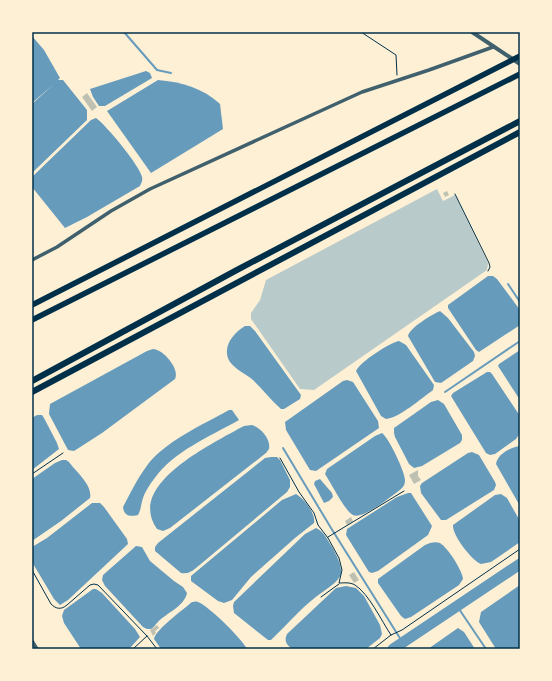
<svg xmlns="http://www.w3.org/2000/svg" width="552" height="681" viewBox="0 0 552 681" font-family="Helvetica,sans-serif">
	<rect width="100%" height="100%" fill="#fdf0d5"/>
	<path fill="#b9caca" d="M437 189 443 201 455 195 488 263 487 270 314 390 300 389 251 319V313L260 300 266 280Z"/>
	<g fill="#669bbc">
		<path d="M32 36 44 50 60 78 58 80H63L87 110V120L32 173V104L54 84 32 103Z"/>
		<path d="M146 71 150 73 152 78 105 106H99L93 97 90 89Z"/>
		<path d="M158 80C181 82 203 88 220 104L223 129 151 173 107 111Z"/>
		<path d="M96 118C106 125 140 166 142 177 143 181 141 183 140 186L87 217 65 228 32 187V177L91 120Z"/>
		<path d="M488 276H493L497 279 520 310V325L479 352 476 350 448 308V305Z"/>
		<path d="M440 311 448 318 474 352 475 356 473 361 441 383 435 382 408 336C409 328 433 314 440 311Z"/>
		<path d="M245 326H250L255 331 301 395 300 399 284 409H281C271 400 262 389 253 380 246 374 236 370 230 362 221 348 233 333 245 326Z"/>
		<path d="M399 341 406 345 434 385 433 390C422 398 399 418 386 419L381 416 356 371C360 362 389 343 399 341Z"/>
		<path d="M153 349C163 349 180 369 175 379L102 433 74 451 68 450 49 414 50 404 147 351Z"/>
		<path d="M520 350V400L498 366 499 364Z"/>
		<path d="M487 372H490L492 374 520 416V433L516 439 495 454 490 455 486 453 451 396 453 393Z"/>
		<path d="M347 380 353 382 378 421 379 428 316 471 310 470 286 430 285 422 343 381Z"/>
		<path d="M438 400 444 404 462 435V440L460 443 422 466 414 468 409 464 395 437 394 433V428L431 402Z"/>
		<path d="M229 410H232L239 420C209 437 174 451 154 479 150 484 145 492 143 498 141 504 141 510 138 515 130 517 124 516 123 507 130 494 137 479 146 467 162 443 204 424 229 410Z"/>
		<path d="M37 415H42L44 418 57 443 59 449 32 470V418Z"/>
		<path d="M252 425C261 428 271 439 269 449L266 453 170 528 163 531 157 529C126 485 209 446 238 429L244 426Z"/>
		<path d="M382 433C389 438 405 472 405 480 405 484 404 486 401 489 393 495 363 520 353 515 345 511 331 483 325 474L327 469 375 436Z"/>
		<path d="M520 446V506L496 464C497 454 511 447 520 446Z"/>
		<path d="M472 452 479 455 495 482 496 485 494 490 446 520H441L421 493 420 486 422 483 468 453Z"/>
		<path d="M271 457H277L280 460 290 480V487L287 492 196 568C191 572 188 574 181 573L155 551V547L158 543 265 458Z"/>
		<path d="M62 460H66L69 462C76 472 93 485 90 498L61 521 32 541V479L55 463Z"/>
		<path d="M320 479 332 493 333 497 329 501 324 503 314 484 315 481Z"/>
		<path d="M408 493H411L432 526 428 535 378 571 372 573 369 572 346 535 347 529 397 497Z"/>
		<path d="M296 494C304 499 316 513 314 523L295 538 251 577 232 600 224 603 218 601 191 581V576L282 500Z"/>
		<path d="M501 494 507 498 520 521V542L491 562 481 564C472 561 452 535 453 525L495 495Z"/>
		<path d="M92 503H100L104 507 127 539 128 544 68 600 60 605 54 599 32 562V547L47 538Z"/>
		<path d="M316 528C324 531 328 541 332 547 336 554 342 565 341 574 339 581 329 587 324 591 304 604 288 624 271 640H268L234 613 233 606 234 602 305 534Z"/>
		<path d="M430 543C434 542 437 542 440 543 448 548 462 570 463 579L459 585 411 617 405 619 401 616 378 583V579L425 545Z"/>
		<path d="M136 546 142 547 150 561 174 581 183 587 187 593C184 607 166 613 158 622 155 625 154 627 151 629H147L143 627 105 586 102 580 103 575Z"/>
		<path d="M520 585V649H496L479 622 481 612Z"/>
		<path d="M346 586 356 588 364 596 380 625 382 634 380 638 366 649H292C286 644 284 641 287 634L336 588Z"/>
		<path d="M93 589H96L102 593 135 629 140 637 129 649H81L64 623 62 616 64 610Z"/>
		<path d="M192 602C195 602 195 601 198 602 209 606 242 639 247 649H161L154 639C156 629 183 610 192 602Z"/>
		<path d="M458 628 464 632 475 649H428Z"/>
	</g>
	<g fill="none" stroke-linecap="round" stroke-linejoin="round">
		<g stroke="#669bbc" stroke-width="2">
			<path d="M124 32 157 70 171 73"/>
			<path d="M508 284 520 302"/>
			<path d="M445 392 520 341"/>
			<path d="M283 448 331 528 403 643"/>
			<path d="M457 606 486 649"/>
		</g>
		<path stroke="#669bbc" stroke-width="11" d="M393 649 520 564"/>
	</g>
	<g fill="#bec0b2">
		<path d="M87 93 97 107 92 111 82 97Z"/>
		<path d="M447 191 449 195 445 197 443 193Z"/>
		<path d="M418 470V476L421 480 414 484 409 475Z"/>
		<path d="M351 517 353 521 347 525 345 521Z"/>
		<path d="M354 572 359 580 354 583 349 575Z"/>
		<path d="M157 625 159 628 155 631 156 633 153 636 150 630Z"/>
	</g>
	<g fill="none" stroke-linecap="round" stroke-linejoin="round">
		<g stroke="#003049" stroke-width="1">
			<path d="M361 32 396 55 397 75"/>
			<path d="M455 194 489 263 490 267 488 271"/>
			<path d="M280 458 299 492 314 513 318 525 328 538 339 558 342 570 339 583C344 583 350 582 355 585 369 594 381 620 391 635"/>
			<path d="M32 474 63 453"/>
			<path d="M328 537 404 491"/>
			<path d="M32 570 51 604C56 609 61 610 67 605L90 585 94 584 98 585 147 636 157 649"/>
			<path d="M321 597 339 584"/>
			<path d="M133 649 147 636"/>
			<path d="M373 649 391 635 402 630 520 549"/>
		</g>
		<g stroke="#3f606c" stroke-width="3.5">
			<path d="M32 260 57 247 111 211 150 189 362 92 429 70 493 47"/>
			<path d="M32 641 37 649"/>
		</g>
		<path stroke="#3f606c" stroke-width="4" d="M472 32 520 64"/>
		<g stroke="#003049" stroke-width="5.5">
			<path d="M32 305 520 56"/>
			<path d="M32 320 520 74"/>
		</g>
		<g stroke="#003049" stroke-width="6">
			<path d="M32 381 235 271 520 121"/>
			<path d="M32 392 520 132"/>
		</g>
	</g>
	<rect width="552" height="681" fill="none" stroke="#fdf0d5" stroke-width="66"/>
	<rect x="33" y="33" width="486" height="615" fill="none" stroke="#003049" stroke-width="1.5"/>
</svg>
